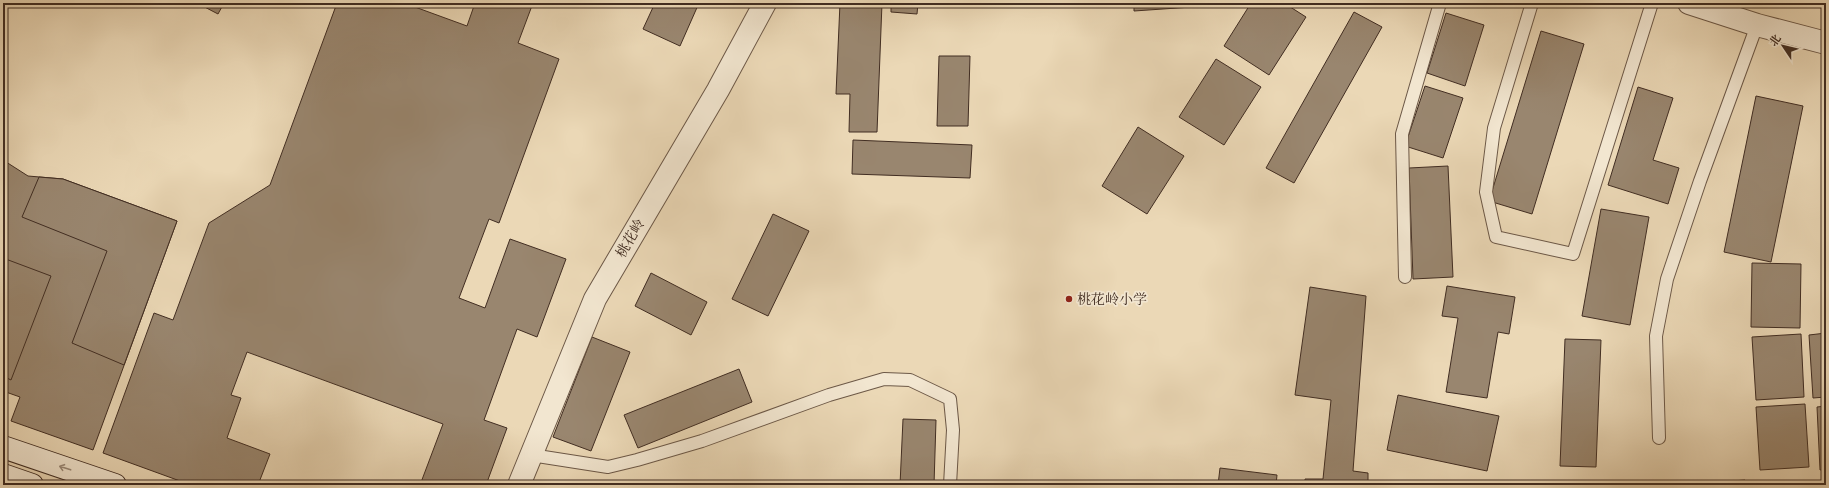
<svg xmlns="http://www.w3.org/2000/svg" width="1829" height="488" viewBox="0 0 1829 488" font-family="'Sorts Mill Goudy','Noto Serif SC',serif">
	<rect width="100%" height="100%" fill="#ebd8b6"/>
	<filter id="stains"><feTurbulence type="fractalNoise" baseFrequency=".005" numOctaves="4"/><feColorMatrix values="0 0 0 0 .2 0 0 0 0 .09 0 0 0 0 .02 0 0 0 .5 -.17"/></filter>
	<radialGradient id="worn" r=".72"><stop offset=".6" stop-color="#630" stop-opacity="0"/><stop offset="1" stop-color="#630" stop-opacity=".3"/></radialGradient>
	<g fill="#99866f" stroke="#412d22">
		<path d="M197 3H224L218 14Z"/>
		<path d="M337 3H404L467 26 475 3H533L518 43 559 59 499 223 489 219 459 298 485 308 510 239 566 259 537 337 517 329 484 420 507 428 486 485H420L443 424 247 352 231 395 241 398 227 438 270 454 258 485H191L103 453 154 313 173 320 209 223 270 185Z"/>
		<path d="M655 3H699L680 46 643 29Z"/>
		<path d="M840 3H882L877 132H849L850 94H836Z"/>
		<path d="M891 3H918L917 14 891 12Z"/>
		<path d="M1134 3H1235V4L1134 11Z"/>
		<path d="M1251 3H1284L1306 17 1269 75 1224 46Z"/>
		<path d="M1741 3H1756L1755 7Z"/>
		<path d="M1354 12 1382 27 1294 183 1266 168Z"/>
		<path d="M1446 13 1484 25 1465 86 1427 73Z"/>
		<path d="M1541 31 1584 44 1532 214 1489 201Z"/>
		<path d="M939 56H970L968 126H937Z"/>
		<path d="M1216 59 1261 87 1224 145 1179 117Z"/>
		<path d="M1425 86 1463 98 1443 158 1405 146Z"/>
		<path d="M1638 87 1673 98 1653 160 1679 168 1668 204 1608 185Z"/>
		<path d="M1756 96 1803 106 1771 262 1724 252Z"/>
		<path d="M1138 127 1184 156 1147 214 1102 186Z"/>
		<path d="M853 140 972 145 970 178 852 174Z"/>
		<path d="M3 160 28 176 63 179 177 221 93 450 11 421 20 397 3 391Z"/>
		<path d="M1448 166 1453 277 1413 279 1409 168Z"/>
		<path d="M39 177 63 179 177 221 124 365 72 343 107 251 22 217Z"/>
		<path d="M1601 209 1649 217 1630 325 1582 316Z"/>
		<path d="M773 214 809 231 768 316 732 299Z"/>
		<path d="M3 258 51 276 11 380 3 376Z"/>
		<path d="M1752 263 1801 264 1800 328 1751 327Z"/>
		<path d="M651 273 707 302 691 335 635 306Z"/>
		<path d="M1447 286 1515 297 1509 334 1498 332 1487 398 1446 392 1458 318 1442 316Z"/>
		<path d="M1310 287 1366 296 1353 471 1368 473V485H1305V479H1323L1331 400 1295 395Z"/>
		<path d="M1826 333V397L1813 398 1809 335Z"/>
		<path d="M1801 334 1804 397 1756 400 1752 337Z"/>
		<path d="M592 337 630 352 591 451 553 437Z"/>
		<path d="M1565 339 1601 340 1596 467 1560 466Z"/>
		<path d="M739 369 752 402 638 448 624 415Z"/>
		<path d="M1398 395 1499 416 1487 471 1387 450Z"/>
		<path d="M1805 404 1809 467 1760 470 1756 407Z"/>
		<path d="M1826 406V469L1820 470 1817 407Z"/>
		<path d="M903 419 936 420 934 485H900Z"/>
		<path d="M1220 468 1277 475 1276 485H1218Z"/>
		<path d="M1745 480 1746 485H1692V484Z"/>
		<path d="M1646 482V485H1599Z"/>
	</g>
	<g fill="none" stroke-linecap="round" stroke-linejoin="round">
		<defs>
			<g id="lane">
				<path d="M1532 3 1494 128 1486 192 1496 237 1573 254 1652 3"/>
				<path d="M1405 277 1402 134 1440 3"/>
				<path d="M1659 438 1656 336 1667 279 1700 181 1757 25"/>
				<path d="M531 455 608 467 637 460 702 441 829 395 884 379 910 380 950 399 953 430 950 485"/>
			</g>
			<g id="street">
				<path d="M1689 3 1757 25 1826 43"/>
				<path d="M519 485 595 299 718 90 765 3"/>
			</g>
			<g id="secondary">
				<path d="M3 447 115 485"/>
				<path d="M3 475 32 485"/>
			</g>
		</defs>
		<use href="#lane" stroke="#6c5847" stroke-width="14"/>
		<use href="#street" stroke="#6c5847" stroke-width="24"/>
		<use href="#secondary" stroke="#412d22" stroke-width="24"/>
		<use href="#lane" stroke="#f2e6d0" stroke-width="12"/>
		<use href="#street" stroke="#f2e6d0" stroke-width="22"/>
		<use href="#secondary" stroke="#f2e6d0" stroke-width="22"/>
	</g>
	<defs><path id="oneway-shaft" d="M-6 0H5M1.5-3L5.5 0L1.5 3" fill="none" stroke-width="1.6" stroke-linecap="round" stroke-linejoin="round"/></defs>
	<use stroke="#9a8a79" href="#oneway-shaft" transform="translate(65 468) rotate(-162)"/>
	<circle fill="#8f2418" stroke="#f2e6d0" stroke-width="1.5" cx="1069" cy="299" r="4"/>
	<g text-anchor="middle" stroke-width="3.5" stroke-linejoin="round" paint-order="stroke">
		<g font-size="14" fill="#412d22" stroke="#f2e6d0">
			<text transform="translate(630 238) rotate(-60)" y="5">桃花岭</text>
		</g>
		<g font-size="14" fill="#412d22" stroke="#f2e6d0" text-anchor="start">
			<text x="1077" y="304">桃花岭小学</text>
		</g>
	</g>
	<rect width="1829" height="488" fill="none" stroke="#ebd8b6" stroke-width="16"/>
	<rect x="4" y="4" width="1821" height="480" fill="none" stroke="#412d22" stroke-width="2"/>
	<rect x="8" y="8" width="1813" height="472" fill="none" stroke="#412d22"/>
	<g transform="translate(1783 46) rotate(305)" stroke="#f2e6d0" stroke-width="3" paint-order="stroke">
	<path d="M0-3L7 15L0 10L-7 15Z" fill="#412d22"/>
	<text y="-6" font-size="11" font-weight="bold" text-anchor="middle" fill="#412d22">北</text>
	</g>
	<rect width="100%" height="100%" filter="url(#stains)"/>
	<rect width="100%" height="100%" fill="url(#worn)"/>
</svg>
